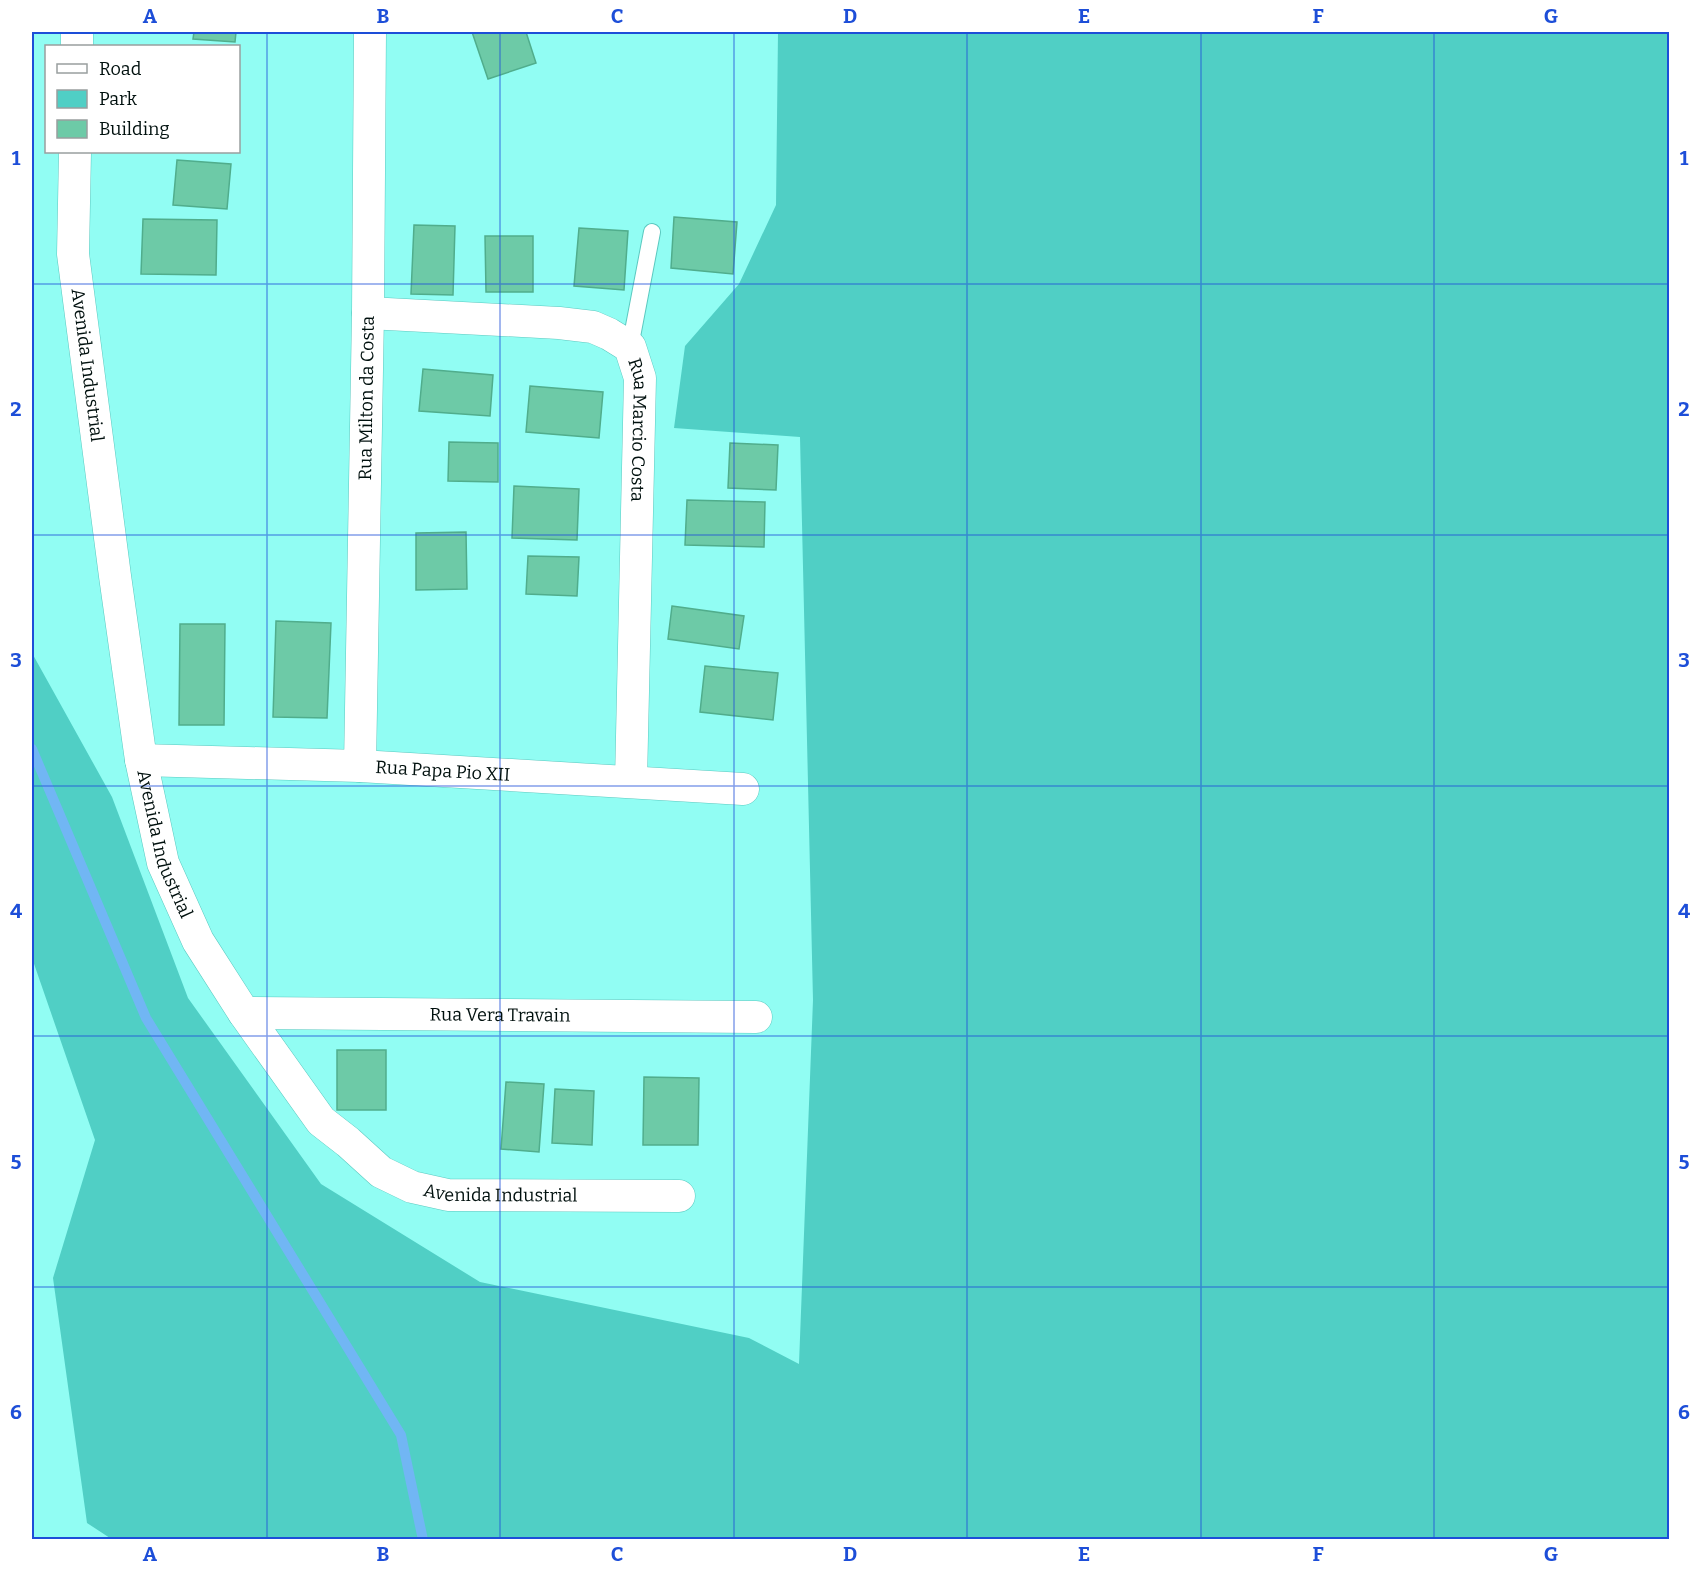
<svg xmlns="http://www.w3.org/2000/svg" width="1701" height="1571" viewBox="0 0 1701 1571" font-family="Bitter,serif">
	<rect width="100%" height="100%" fill="#91fdf3"/>
	<path fill="#50cfc5" d="M778 32H1669V1539L113 1540 87 1523 53 1278 95 1140 32 958V653L112 797 188 998 321 1184 480 1282 749 1338 799 1364 813 1000 800 437 674 428 685 346 739 284 776 205Z"/>
	<g fill="none" stroke-linecap="round" stroke-linejoin="round">
		<path stroke="#71b6f4" stroke-width="10" d="M32 749 146 1018 401 1435 423 1540"/>
	</g>
	<g fill="#6dcaa7" stroke="#50ad8c" stroke-width="1.5">
		<path d="M194 32H236L235 42 193 39Z"/>
		<path d="M472 32H526L536 63 488 79Z"/>
		<path d="M177 160 231 164 227 209 173 205Z"/>
		<path d="M674 217 737 222 733 274 671 268Z"/>
		<path d="M143 219 217 220 216 275 141 274Z"/>
		<path d="M414 225 455 226 453 295 411 294Z"/>
		<path d="M579 228 628 231 624 290 574 286Z"/>
		<path d="M485 236H533V292H486Z"/>
		<path d="M423 369 493 375 490 416 419 411Z"/>
		<path d="M530 386 603 392 599 438 526 432Z"/>
		<path d="M449 442 498 443V482L448 481Z"/>
		<path d="M730 443 778 445 776 490 728 488Z"/>
		<path d="M514 486 579 489 577 540 512 538Z"/>
		<path d="M687 500 765 502 764 547 685 545Z"/>
		<path d="M466 532 467 589 416 590V533Z"/>
		<path d="M528 556 579 557 577 596 526 594Z"/>
		<path d="M672 606 744 616 739 649 668 639Z"/>
		<path d="M276 621 331 623 327 718 273 717Z"/>
		<path d="M180 624H225L224 725H179Z"/>
		<path d="M705 666 778 673 773 720 700 712Z"/>
		<rect x="337" y="1050" width="49" height="60"/>
		<path d="M644 1077 699 1078 698 1145H643Z"/>
		<path d="M506 1082 544 1084 539 1152 501 1149Z"/>
		<path d="M555 1089 594 1091 592 1145 552 1143Z"/>
	</g>
	<g fill="none" stroke-linecap="round" stroke-linejoin="round">
		<defs>
			<path id="service" d="M630 347 652 232"/>
			<g id="minor">
				<path d="M77 46V32"/>
				<path id="s1" d="M75 152 73 254 115 576 141 760 163 863 198 941 244 1013 321 1121 348 1142 381 1172 412 1187 448 1195 679 1196"/>
				<path id="s2" d="M368 313 559 323 593 327 609 334 630 347 640 378 631 781"/>
				<path id="s3" d="M141 760 360 766 743 789"/>
				<path id="s4" d="M360 766 368 313 370 32"/>
				<path id="s5" d="M244 1013 756 1017"/>
			</g>
		</defs>
		<use href="#service" stroke="#5bc9c0" stroke-width="18"/>
		<use href="#minor" stroke="#5bc9c0" stroke-width="33"/>
		<use href="#service" stroke="#fff" stroke-width="16"/>
		<use href="#minor" stroke="#fff" stroke-width="32"/>
	</g>
	<path fill="none" stroke="#1d4ed8" stroke-width="1.5" stroke-opacity="0.55" d="M267 32V1540M500 32V1540M734 32V1540M967 32V1540M1201 32V1540M1434 32V1540M32 284H1670M32 535H1670M32 786H1670M32 1036H1670M32 1287H1670"/>
	<g text-anchor="middle" stroke-width="5" stroke-linejoin="round" paint-order="stroke">
		<g font-size="18" fill="#00100e" stroke="#fff">
			<text dy="6" stroke="none"><textPath href="#s1" startOffset="214">Avenida Industrial</textPath></text>
			<text dy="6" stroke="none"><textPath href="#s4" startOffset="368">Rua Milton da Costa</textPath></text>
			<text dy="6" stroke="none"><textPath href="#s2" startOffset="352">Rua Marcio Costa</textPath></text>
			<text dy="6" stroke="none"><textPath href="#s3" startOffset="302">Rua Papa Pio XII</textPath></text>
			<text dy="6" stroke="none"><textPath href="#s1" startOffset="700">Avenida Industrial</textPath></text>
			<text dy="6" stroke="none"><textPath href="#s5" startOffset="256">Rua Vera Travain</textPath></text>
			<text dy="6" stroke="none"><textPath href="#s1" startOffset="1224">Avenida Industrial</textPath></text>
		</g>
	</g>
	<rect width="1701" height="1571" fill="none" stroke="#ffffff" stroke-width="66"/>
	<rect x="45" y="45" width="195" height="108" fill="#ffffff" stroke="#999f9f" stroke-width="1.5"/>
	<rect x="57" y="64" width="30" height="9" fill="#ffffff" stroke="#999f9f" stroke-width="1.5"/>
	<text x="99" y="75" font-size="18" fill="#00100e">Road</text>
	<rect x="57" y="90" width="30" height="18" fill="#50cfc5" stroke="#999f9f" stroke-width="1.5"/>
	<text x="99" y="105" font-size="18" fill="#00100e">Park</text>
	<rect x="57" y="120" width="30" height="18" fill="#6dcaa7" stroke="#999f9f" stroke-width="1.5"/>
	<text x="99" y="135" font-size="18" fill="#00100e">Building</text>
	<rect x="33" y="33" width="1635" height="1505" fill="none" stroke="#1d4ed8" stroke-width="2"/>
	<g font-size="20" text-anchor="middle" font-weight="bold" fill="#1d4ed8">
		<text x="150" y="23">A</text>
		<text x="383" y="23">B</text>
		<text x="617" y="23">C</text>
		<text x="850" y="23">D</text>
		<text x="1084" y="23">E</text>
		<text x="1318" y="23">F</text>
		<text x="1551" y="23">G</text>
		<text x="16" y="165">1</text>
		<text x="1684" y="165">1</text>
		<text x="16" y="416">2</text>
		<text x="1684" y="416">2</text>
		<text x="16" y="667">3</text>
		<text x="1684" y="667">3</text>
		<text x="16" y="918">4</text>
		<text x="1684" y="918">4</text>
		<text x="16" y="1169">5</text>
		<text x="1684" y="1169">5</text>
		<text x="16" y="1419">6</text>
		<text x="1684" y="1419">6</text>
		<text x="150" y="1561">A</text>
		<text x="383" y="1561">B</text>
		<text x="617" y="1561">C</text>
		<text x="850" y="1561">D</text>
		<text x="1084" y="1561">E</text>
		<text x="1318" y="1561">F</text>
		<text x="1551" y="1561">G</text>
	</g>
</svg>
